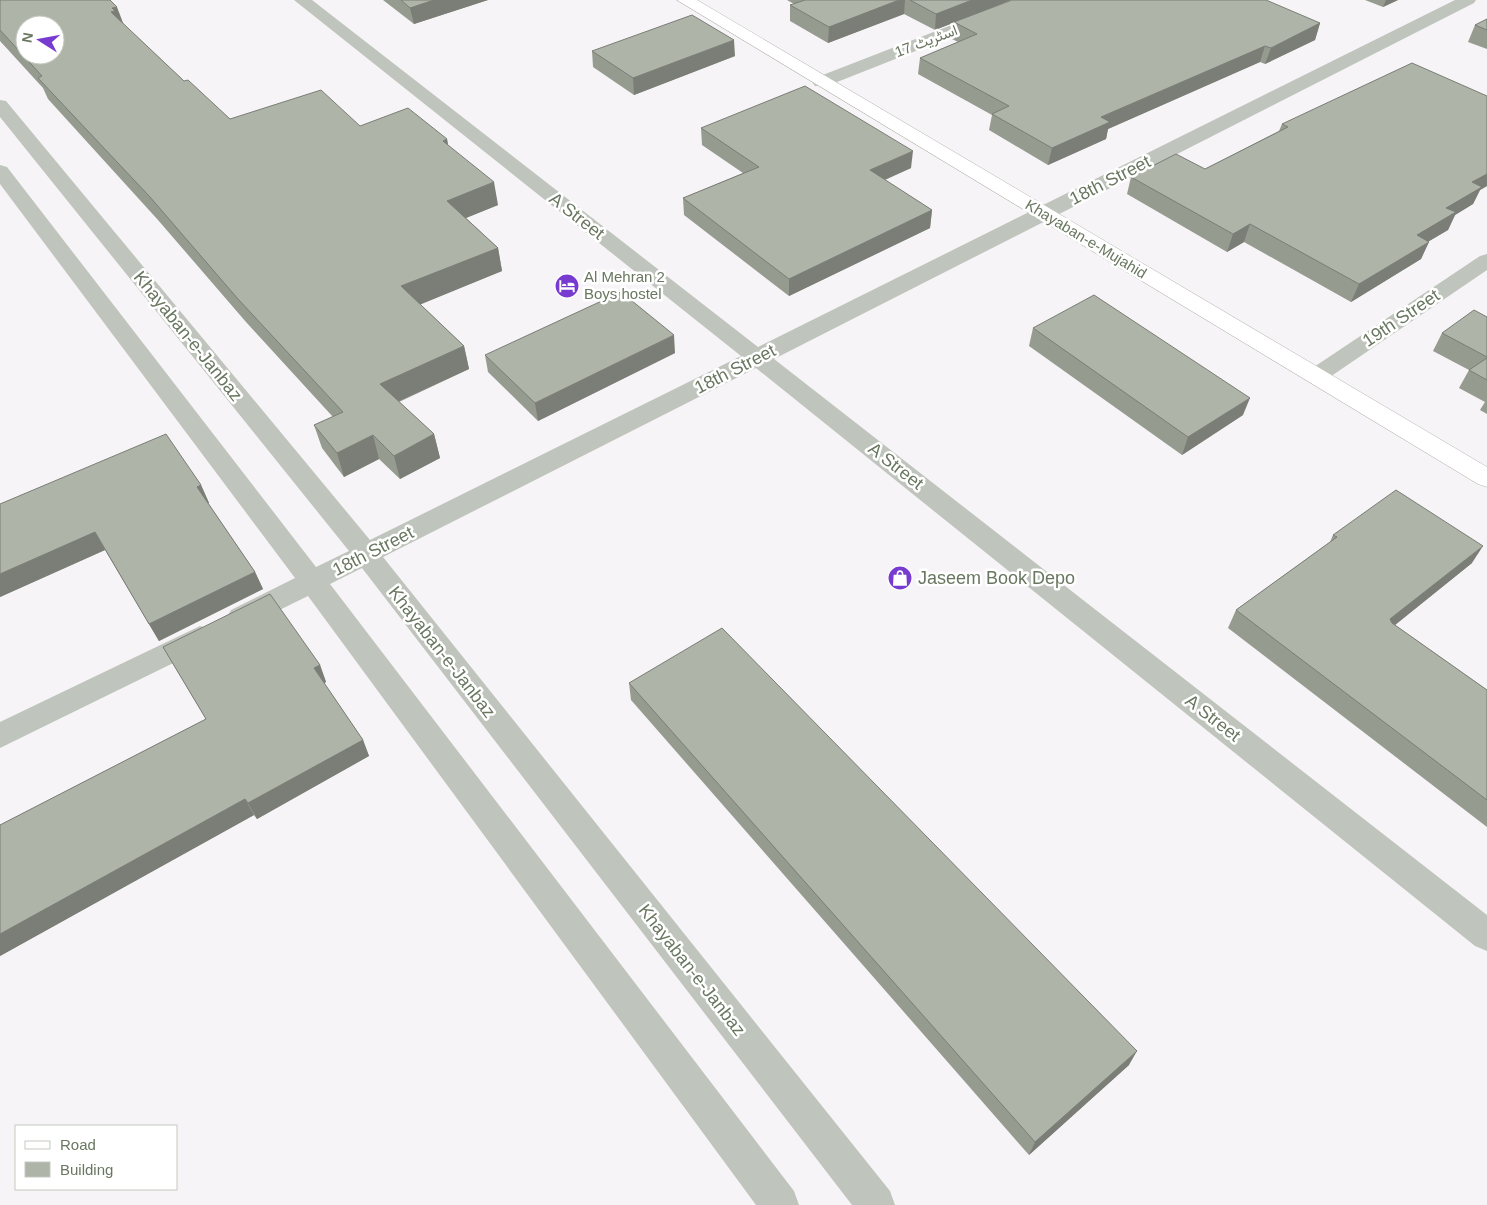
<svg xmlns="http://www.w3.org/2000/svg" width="1487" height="1205" viewBox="0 0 1487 1205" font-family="Helvetica,Vazirmatn,sans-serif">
	<rect width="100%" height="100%" fill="#f7f4f7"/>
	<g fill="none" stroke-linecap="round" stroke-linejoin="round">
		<defs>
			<path id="major" d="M677 0H697L1487 467V487L1478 484Z"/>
		</defs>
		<use href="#major" stroke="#b2b7ae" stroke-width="1"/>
		<g fill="#bfc4bc" fill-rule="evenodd">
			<path d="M294 0H312L758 347 1455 0H1476L1474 3 774 359 1487 915V951L1475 946 756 368 383 557 890 1191 895 1205H852L362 568 330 584 794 1191 799 1205H756L308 596 251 624 241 628 231 624 227 617 231 610 295 578 0 184V165L7 167 316 567 349 551 0 117V100L6 101 370 540 741 356Z"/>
			<path d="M1016 0H1039L1037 3 827 86H815L812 82 815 78Z"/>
			<path d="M1487 254V270L1324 381 1316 383 1308 381 1304 376 1308 371 1480 256Z"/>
			<path d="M200 626 210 629 214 637 210 645 0 748V722Z"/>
		</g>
		<use href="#major" fill="#fff" fill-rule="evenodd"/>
	</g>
	<g fill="#969b90">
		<path d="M0 0 123 24 184 81 230 119 360 126 447 139 448 145 498 205 466 218 498 248 502 271 420 304 464 346 469 369 399 402 434 434 440 458 400 479 379 459 344 477 322 448 314 425 333 417 246 322 158 220 48 99 43 88 0 41Z"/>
		<path d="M383 0H488L414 24Z"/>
		<path d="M787 0H1011L935 30 904 14 828 43 790 21V5L794 4Z"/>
		<path d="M1365 0H1398L1383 7Z"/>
		<path d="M1487 19V49L1468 42 1475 25Z"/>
		<path d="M954 22 1320 23 1315 40 1265 64 1260 62 1108 129 1106 139 1048 165 989 130 992 115 918 74 920 58 958 42 952 39Z"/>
		<path d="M592 51 735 56 634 95 593 67Z"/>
		<path d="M1487 96V186L1480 190 1473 204 1455 215 1448 230 1429 241 1421 259 1351 302 1244 242 1227 252 1127 194 1131 177 1205 169 1279 131 1282 124Z"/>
		<path d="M701 128 911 168 885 180 932 210 930 228 789 296 684 215 683 198 743 173 702 145Z"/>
		<path d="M1487 317V414L1480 410 1485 402 1459 388 1469 370 1433 351 1442 333Z"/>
		<path d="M1033 328 1243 415 1182 455 1029 346Z"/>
		<path d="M675 353 538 421 488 372 485 355Z"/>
		<path d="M201 485 209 503H208L255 572 263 589 159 641 105 550 0 597V504Z"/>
		<path d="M1333 535 1472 563 1395 625 1487 690V827L1228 628 1236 610 1330 542Z"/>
		<path d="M163 647 320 665 326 682 324 683 363 740 369 756 257 819 254 815 0 956V825L206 719 173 664Z"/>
		<path d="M629 683 1129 1065 1029 1155 631 700Z"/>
	</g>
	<g fill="#7a7e76">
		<path d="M434 0H488L414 24 410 8Z"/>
		<path d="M899 0H905L904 14 828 43 829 27Z"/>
		<path d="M972 0H1011L935 30 936 14Z"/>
		<path d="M1386 0H1398L1383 7Z"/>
		<path d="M117 7 125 28 111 12 112 8Z"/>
		<path d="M1320 23 1315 40 1265 64 1271 48Z"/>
		<path d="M734 40 735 56 634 95 633 78Z"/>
		<path d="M1265 46 1260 62 1108 129 1106 139 1048 165 1052 148 1101 117Z"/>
		<path d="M447 139 451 162 443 141Z"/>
		<path d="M913 151 911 168 868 187 870 170Z"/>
		<path d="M1487 174V186L1480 190 1473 204 1455 215 1448 230 1409 253 1417 235 1472 182Z"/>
		<path d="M494 182 498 205 451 224 447 201Z"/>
		<path d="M932 210 930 228 789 296V279Z"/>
		<path d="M1250 224 1244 242 1227 252 1233 234Z"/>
		<path d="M1429 242 1421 259 1351 302 1359 284Z"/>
		<path d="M498 248 502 271 407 310 401 286Z"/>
		<path d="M674 335 675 353 538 421 535 403Z"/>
		<path d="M464 346 469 369 386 407 380 384Z"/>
		<path d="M1250 398 1243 415 1182 455 1188 437Z"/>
		<path d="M434 434 440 458 400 479 394 456Z"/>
		<path d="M373 435 379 459 344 477 337 453Z"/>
		<path d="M201 485 209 503 205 505 197 487Z"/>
		<path d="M95 532 105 550 0 597V574Z"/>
		<path d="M1483 546 1472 563 1380 637 1390 619Z"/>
		<path d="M255 572 263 589 159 641 149 624Z"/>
		<path d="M320 665 326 682 321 685 314 668Z"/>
		<path d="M363 740 369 756 257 819 248 803Z"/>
		<path d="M245 799 254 815 0 956V934Z"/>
		<path d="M1137 1051 1129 1065 1029 1155 1035 1142Z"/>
	</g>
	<g fill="#aeb4a8" stroke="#7a7e76" fill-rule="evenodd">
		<path d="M0 0H110L117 7 112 8 115 11 111 12 184 81 188 80 230 119 321 90 360 126 408 108 447 139 443 141 494 182 447 201 498 248 401 286 464 346 380 384 434 434 394 456 373 435 337 453 314 425 343 412 238 299 150 197 38 78 42 76 0 30ZM25 25H55V55H25Z"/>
		<path d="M401 0H434L410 8Z"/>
		<path d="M805 0H899L829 27 790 5Z"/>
		<path d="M910 0H972L936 14Z"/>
		<path d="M1012 0H1266L1320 23 1271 48 1265 46 1101 117 1110 122 1052 148 992 114 1009 106 920 58 977 34 954 22Z"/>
		<path d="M692 15 734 40 633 78 592 51Z"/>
		<path d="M1487 19V30L1475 25Z"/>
		<path d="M1412 63 1487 96V174L1472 182 1482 187 1446 208 1456 212 1417 235 1429 242 1359 284 1250 224 1233 234 1131 177 1176 154 1205 169 1288 127 1282 124Z"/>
		<path d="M805 86 913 151 870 170 932 210 789 279 683 198 759 167 701 128Z"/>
		<path d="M621 292 674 335 535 403 485 355Z"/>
		<path d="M1094 295 1250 398 1188 437 1033 328Z"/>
		<path d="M1474 310 1487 317V357L1442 333Z"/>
		<path d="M1487 358V380L1469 370Z"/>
		<path d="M166 434 201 485 197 487 255 572 149 624 95 532 0 574V504Z"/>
		<path d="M1396 490 1483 546 1390 619 1392 623 1487 690V800L1236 610 1337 537 1333 535Z"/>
		<path d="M270 594 320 665 314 668 363 740 248 803 245 799 0 934V825L206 719 163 647Z"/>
		<path d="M722 628 1137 1051 1035 1142 629 683Z"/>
	</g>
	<defs>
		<symbol id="hotel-disc" viewBox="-11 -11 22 22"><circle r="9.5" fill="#773bd0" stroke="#fff"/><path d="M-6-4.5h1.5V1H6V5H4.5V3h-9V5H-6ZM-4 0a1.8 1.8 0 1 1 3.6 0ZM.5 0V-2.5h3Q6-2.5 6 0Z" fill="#fff"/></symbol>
		<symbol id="shop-disc" viewBox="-11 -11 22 22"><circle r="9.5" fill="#773bd0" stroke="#fff"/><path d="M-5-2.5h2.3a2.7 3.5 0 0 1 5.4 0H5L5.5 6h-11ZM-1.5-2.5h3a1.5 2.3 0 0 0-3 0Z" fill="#fff"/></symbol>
	</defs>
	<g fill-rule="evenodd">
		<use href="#hotel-disc" x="553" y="272" width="28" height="28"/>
		<use href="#shop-disc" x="886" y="564" width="28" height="28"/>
	</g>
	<g text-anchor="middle" stroke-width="5" stroke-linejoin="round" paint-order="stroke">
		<g font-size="15" fill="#697760" stroke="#fff">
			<text transform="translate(926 41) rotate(-21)" y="5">اسٹریٹ 17</text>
			<text transform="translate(1086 239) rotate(31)" y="5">Khayaban-e-Mujahid</text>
		</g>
		<g font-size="15" fill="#697760" stroke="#fff" text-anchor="start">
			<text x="584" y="282">Al Mehran 2<tspan x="584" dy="17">Boys hostel</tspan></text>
		</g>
		<g font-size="18" fill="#697760" stroke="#fff">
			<text transform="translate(1110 180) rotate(-27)" y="6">18th Street</text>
			<text transform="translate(577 216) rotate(38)" y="6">A Street</text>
			<text transform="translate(1401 318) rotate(-34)" y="6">19th Street</text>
			<text transform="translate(188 336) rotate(51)" y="6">Khayaban-e-Janbaz</text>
			<text transform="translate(735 369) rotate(-27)" y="6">18th Street</text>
			<text transform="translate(896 466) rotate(38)" y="6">A Street</text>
			<text transform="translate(373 551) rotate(-27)" y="6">18th Street</text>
			<text transform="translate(442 652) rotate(52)" y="6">Khayaban-e-Janbaz</text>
			<text transform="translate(1213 718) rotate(38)" y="6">A Street</text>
			<text transform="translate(692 970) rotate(52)" y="6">Khayaban-e-Janbaz</text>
		</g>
		<g font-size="18" fill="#697760" stroke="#fff" text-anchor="start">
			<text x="918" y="584">Jaseem Book Depo</text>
		</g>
	</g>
	<rect x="15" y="1125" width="162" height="65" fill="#ffffff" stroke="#c3c9bf"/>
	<rect x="25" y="1141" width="25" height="8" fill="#ffffff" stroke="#c3c9bf"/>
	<text x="60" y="1150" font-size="15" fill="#697760">Road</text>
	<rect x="25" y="1162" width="25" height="15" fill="#aeb4a8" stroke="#c3c9bf"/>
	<text x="60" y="1175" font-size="15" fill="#697760">Building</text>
	<g transform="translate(40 40) rotate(281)"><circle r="24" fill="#ffffff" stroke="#c3c9bf"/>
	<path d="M0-4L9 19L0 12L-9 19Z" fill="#773bd0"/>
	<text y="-8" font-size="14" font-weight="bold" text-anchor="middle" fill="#697760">N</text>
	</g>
</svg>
